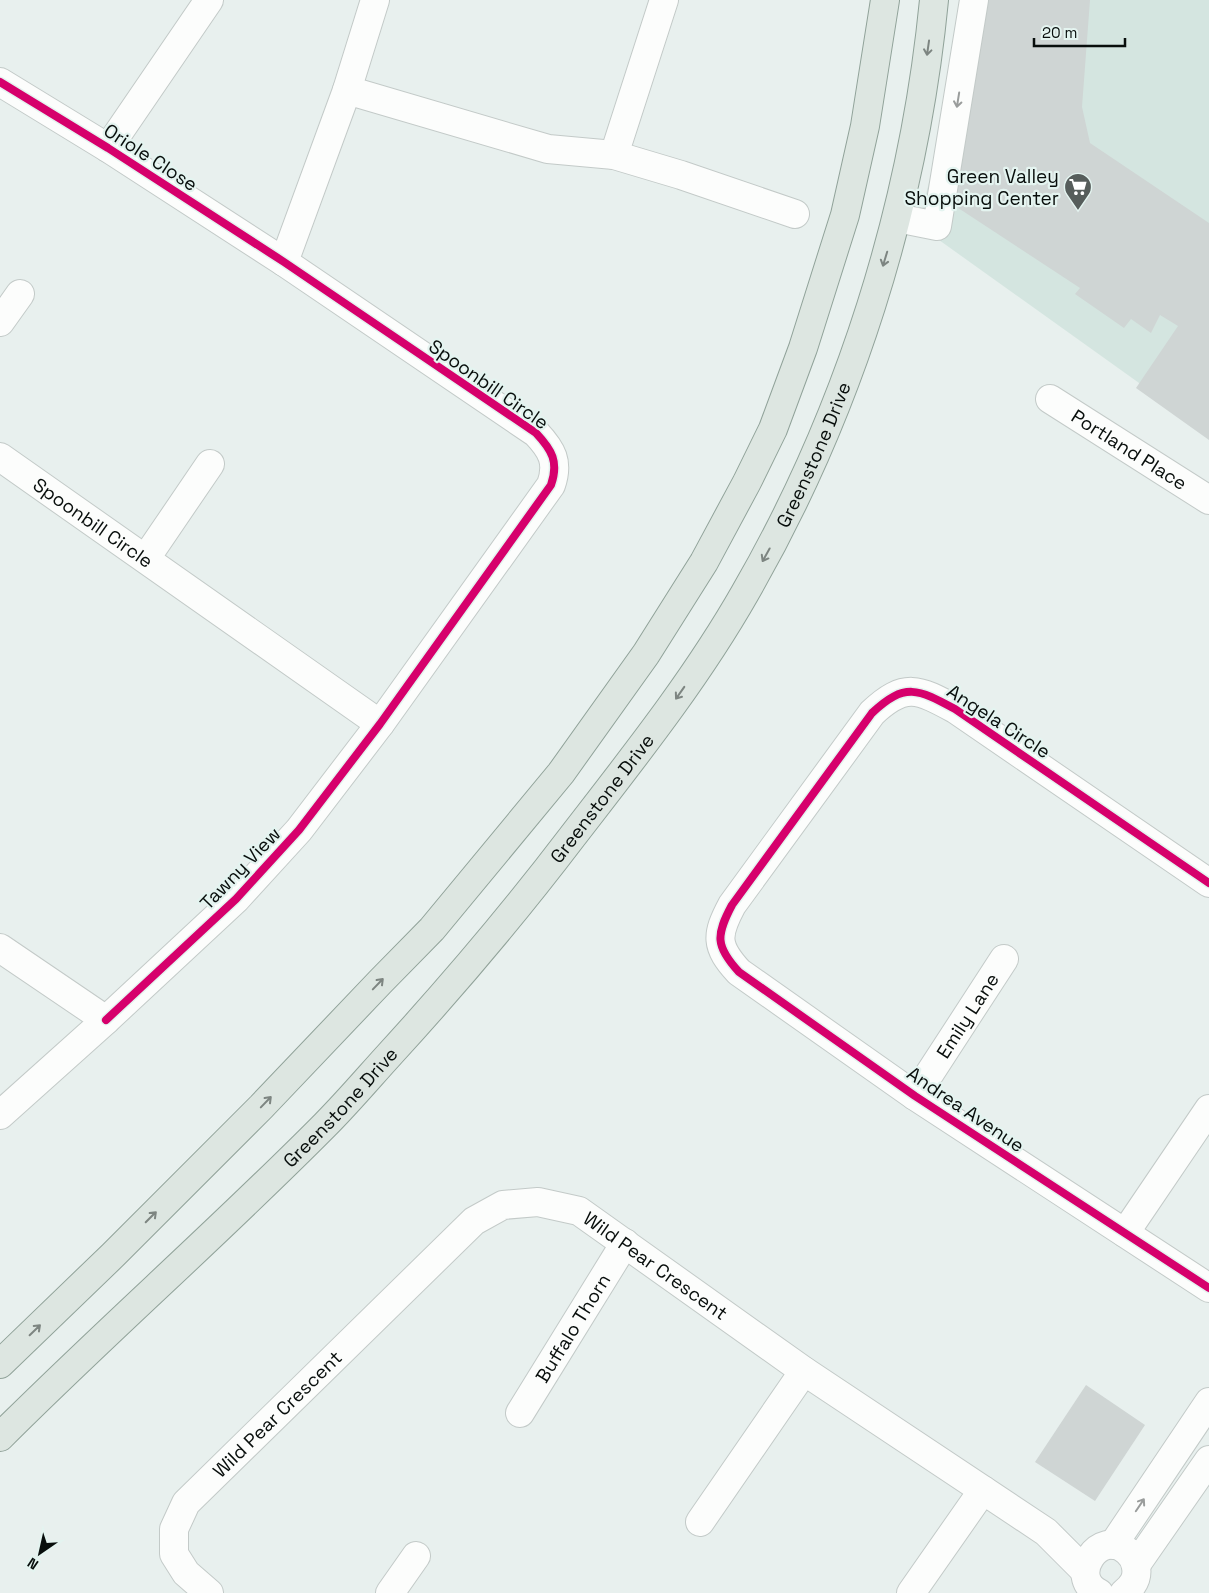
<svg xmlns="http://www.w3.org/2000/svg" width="1209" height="1593" viewBox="0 0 1209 1593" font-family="'Space Grotesk',sans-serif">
	<rect width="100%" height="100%" fill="#e8f0ee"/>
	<path fill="#d4e5e0" d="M976 0H1209V433L918 225Z"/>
	<g fill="#cfd5d4">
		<path d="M981 0H1090L1082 107 1090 143 1209 223V440L1136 388 1178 326 1160 315 1151 333 1131 319 1124 328 1075 294 1080 288 946 200Z"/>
		<path d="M1086 1385 1145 1425 1095 1501 1035 1462Z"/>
	</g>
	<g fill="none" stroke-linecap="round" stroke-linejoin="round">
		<defs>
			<g id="minor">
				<path d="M0 82 108 148 284 262 536 433C552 450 559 462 551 485L380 724 299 830 236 899 106 1020"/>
				<path d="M347 90 548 149 614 155 681 175 795 214"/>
				<path d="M108 148 209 0"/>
				<path d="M614 155 664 0"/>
				<path d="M897 218 937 226 974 0"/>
				<path d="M284 262 347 90 375 0"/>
				<path d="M0 322 20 294"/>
				<path id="s1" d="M1050 399 1209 500"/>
				<path id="s2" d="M0 457 380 724"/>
				<path d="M146 558 210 464"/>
				<path d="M1209 883 955 709C918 689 905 682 872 713L732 905C716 935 715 946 739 972L915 1096 1209 1288"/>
				<path d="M0 948 106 1020 0 1115"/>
				<path id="s3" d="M915 1096 1004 959"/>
				<path d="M1125 1233 1209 1109"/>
				<path id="s4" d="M520 1413 625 1243"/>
				<path d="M700 1522 804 1371"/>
				<path d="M1113 1545 1209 1402"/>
				<path d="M1136 1565 1209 1460"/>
				<path id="s5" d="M209 1593 186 1573 174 1554V1529L186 1503 474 1221 503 1205 538 1202 579 1211 804 1371 1046 1532 1085 1571"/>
				<path d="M390 1593 416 1556"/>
				<path d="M911 1593 983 1490"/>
				<path d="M1099 1593C1066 1577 1100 1527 1127 1551 1132 1555 1135 1560 1136 1567 1138 1578 1133 1586 1124 1593"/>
			</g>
			<g id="major">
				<path d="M0 1364 113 1255 261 1107 380 982 432 929 561 773 646 654 704 562 747 482 773 429 803 348 845 215 865 126 885 0"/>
				<path id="s6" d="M0 1437C106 1331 219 1232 325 1125 348 1102 369 1077 390 1054 454 984 515 912 572 837 633 758 696 679 745 593 849 413 914 206 934 0"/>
			</g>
		</defs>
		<use href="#minor" stroke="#c3cac8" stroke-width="30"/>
		<use href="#major" stroke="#90a299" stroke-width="30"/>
		<use href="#minor" stroke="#fcfdfc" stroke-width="28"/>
		<use href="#major" stroke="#dde6e1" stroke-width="28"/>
		<defs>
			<g id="cycleway">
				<path d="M0 82 108 148 284 262 536 433C552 450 559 462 551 485L380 724 299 830 236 899 106 1020"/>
				<path d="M1209 883 955 709C918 689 905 682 872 713L732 905C716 935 715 946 739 972L915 1096 1209 1288"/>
			</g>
		</defs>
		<use href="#cycleway" stroke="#e4f4f0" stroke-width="11"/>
		<use href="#cycleway" stroke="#d6006c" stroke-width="8"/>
	</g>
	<defs><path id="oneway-shaft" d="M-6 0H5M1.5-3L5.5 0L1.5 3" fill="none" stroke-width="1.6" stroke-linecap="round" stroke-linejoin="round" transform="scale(1.25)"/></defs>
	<g stroke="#7d8581">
		<use href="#oneway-shaft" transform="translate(928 48) rotate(98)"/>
		<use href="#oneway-shaft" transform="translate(885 259) rotate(107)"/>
		<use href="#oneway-shaft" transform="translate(766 555) rotate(119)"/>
		<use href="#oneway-shaft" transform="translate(680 693) rotate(125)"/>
		<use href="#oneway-shaft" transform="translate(378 984) rotate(-46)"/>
		<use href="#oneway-shaft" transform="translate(266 1102) rotate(-46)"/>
		<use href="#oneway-shaft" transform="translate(151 1217) rotate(-45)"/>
		<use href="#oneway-shaft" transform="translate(35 1330) rotate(-44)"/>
	</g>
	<g stroke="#9a9d9c">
		<use href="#oneway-shaft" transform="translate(958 100) rotate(99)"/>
		<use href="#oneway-shaft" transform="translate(1140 1505) rotate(-56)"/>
	</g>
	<defs>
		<symbol id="supermarket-pin" viewBox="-11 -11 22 30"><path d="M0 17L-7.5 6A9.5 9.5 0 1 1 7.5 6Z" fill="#565d5b" stroke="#e4f4f0"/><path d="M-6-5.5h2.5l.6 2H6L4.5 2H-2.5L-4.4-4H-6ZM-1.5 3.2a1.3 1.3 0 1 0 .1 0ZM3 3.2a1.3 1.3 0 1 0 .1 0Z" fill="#fff"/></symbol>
	</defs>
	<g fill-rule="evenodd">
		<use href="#supermarket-pin" x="1062" y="171" width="32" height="43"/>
	</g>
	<g text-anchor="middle" stroke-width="4.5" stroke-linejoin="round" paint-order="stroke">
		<g font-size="19" fill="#080e0c" stroke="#e4f4f0">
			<text transform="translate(151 157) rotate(33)" y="7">Oriole Close</text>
			<text transform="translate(489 384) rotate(35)" y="7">Spoonbill Circle</text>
			<text dy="7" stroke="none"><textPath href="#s1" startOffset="94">Portland Place</textPath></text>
			<text dy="7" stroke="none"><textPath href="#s6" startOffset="1284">Greenstone Drive</textPath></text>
			<text dy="7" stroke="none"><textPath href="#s2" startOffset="114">Spoonbill Circle</textPath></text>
			<text transform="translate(999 721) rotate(33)" y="7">Angela Circle</text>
			<text dy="7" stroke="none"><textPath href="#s6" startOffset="879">Greenstone Drive</textPath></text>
			<text transform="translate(240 868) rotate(-46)" y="7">Tawny View</text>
			<text dy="7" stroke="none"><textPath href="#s3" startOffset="96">Emily Lane</textPath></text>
			<text dy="7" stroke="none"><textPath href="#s6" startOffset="474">Greenstone Drive</textPath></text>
			<text transform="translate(966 1109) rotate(34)" y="7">Andrea Avenue</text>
			<text dy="7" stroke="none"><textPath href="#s5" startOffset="714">Wild Pear Crescent</textPath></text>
			<text dy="7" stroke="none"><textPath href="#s4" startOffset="100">Buffalo Thorn</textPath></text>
			<text dy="7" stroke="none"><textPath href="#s5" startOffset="234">Wild Pear Crescent</textPath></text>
		</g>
		<g font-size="19" fill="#080e0c" stroke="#e4f4f0" text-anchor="end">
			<text x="1059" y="183">Green Valley<tspan x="1059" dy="22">Shopping Center</tspan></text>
		</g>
	</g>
	<g transform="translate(40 1553) rotate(214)" stroke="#e4f4f0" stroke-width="4" paint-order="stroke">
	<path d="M0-4L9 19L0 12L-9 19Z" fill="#080e0c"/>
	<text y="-8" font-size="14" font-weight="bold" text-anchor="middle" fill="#080e0c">N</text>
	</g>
	<path d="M1034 38v8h91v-8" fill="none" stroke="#080e0c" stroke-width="2.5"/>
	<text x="1042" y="38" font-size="15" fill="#080e0c" stroke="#e4f4f0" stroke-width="4" paint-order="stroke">20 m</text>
</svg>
